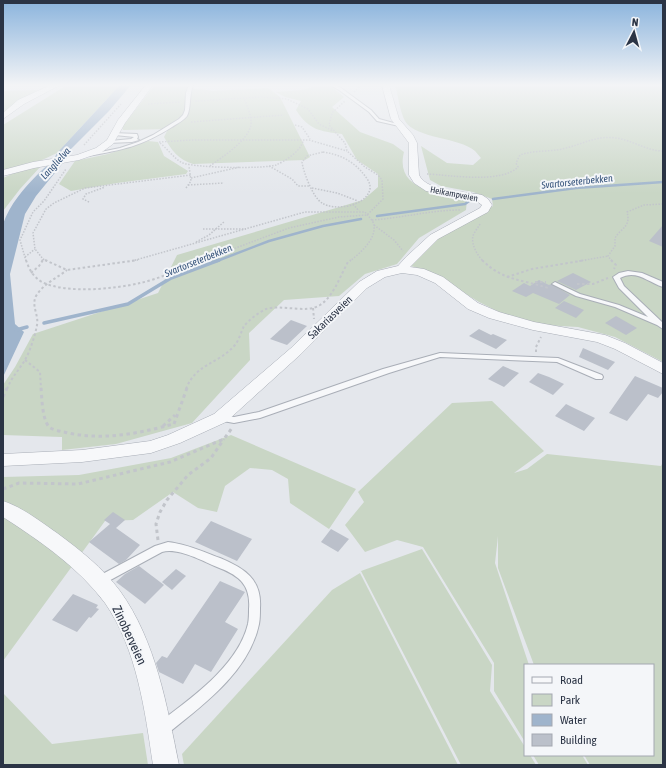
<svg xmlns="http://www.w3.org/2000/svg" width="666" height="768" viewBox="0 0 666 768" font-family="'Asap Condensed',sans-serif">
	<rect width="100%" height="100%" fill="#e4e7ec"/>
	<g fill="#c9d6c5">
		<path d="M67 85H120L57 153 42 160 3 171V125Z"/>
		<path d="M320 85 333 88 344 97 332 107 360 132 393 144 404 152C394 191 441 193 467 200L466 210 419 238 397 264 365 274 339 296 284 300 249 333 250 360 192 423 116 444 62 450V437L3 435V385L15 367 33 334 158 293 177 255 363 200 378 187V174L357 160 342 134C319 131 309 130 296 110L301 101 285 97 276 92 302 90Z"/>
		<path d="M395 85H663V362L615 337 578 327 544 325 509 317 479 302 428 271 411 266 440 236 493 206 492 199 473 192 441 186 430 180 421 146 447 163 473 165 481 158C479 156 477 153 475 151 459 137 416 139 405 121 400 112 398 95 395 85Z"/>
		<path d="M187 86C195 91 203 88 212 91L268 88 280 97 310 157 305 160 193 164C178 159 172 151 164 137L168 129 123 130 122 127 153 87Z"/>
		<path d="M37 90 3 114V91Z"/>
		<path d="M148 141 158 142 164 156 188 171 186 174 117 183 71 191 59 184 75 161 108 154Z"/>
		<path d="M41 166 20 189 3 211V178L14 173Z"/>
		<path d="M492 401 544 451 514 473 527 469 547 454 661 466 663 462V765H590L584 755H653V665H534L498 568V536L495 563 529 665H525V742L494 691V663L423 547 397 540 365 552 345 525 364 502 358 492 452 403Z"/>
		<path d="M231 435 356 489 329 529 290 503 288 479 272 470 250 468 225 486 217 512 198 508 173 492 133 520 105 521 3 661V477L79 475 171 458Z"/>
		<path d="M422 549 492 665 490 691 525 747V755H530L536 765H461L361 571Z"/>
		<path d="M360 573 458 765H184L182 754 332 590Z"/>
		<path d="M3 693 52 744 143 733 148 765H3Z"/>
		<path d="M533 755H582L588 765H539Z"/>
	</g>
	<path fill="#9fb4cc" d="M120 85H131L109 111 61 159 59 163H63L36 196 25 214 10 274 15 324 24 332 3 377V224C10 204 24 188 39 173 45 167 53 162 57 153Z"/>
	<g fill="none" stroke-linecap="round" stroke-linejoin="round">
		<g stroke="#9fb4cc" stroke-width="2.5">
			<path d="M493 199 576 188 663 182"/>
			<path d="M377 216 465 204 472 199"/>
			<path d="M217 261 269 241 323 226 361 219"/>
		</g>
		<g stroke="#9fb4cc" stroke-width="3.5">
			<path d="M44 323 128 304 171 278 219 260"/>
			<path d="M16 330 27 327"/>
		</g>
	</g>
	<g fill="#bbc0ca">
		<path d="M663 225V247L649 241Z"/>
		<path d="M573 273 591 282 576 290 557 281Z"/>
		<path d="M539 280 549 285 551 284 570 295 559 304 533 293 526 297 512 291 524 283 530 286Z"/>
		<path d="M564 301 584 310 576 318 555 308Z"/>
		<path d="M616 316 637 328 626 335 605 323Z"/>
		<path d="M291 320 307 326 287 345 270 339Z"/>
		<path d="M479 329 491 335 493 334 507 340 496 349 469 336Z"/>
		<path d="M583 348 615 362 608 370 579 357Z"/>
		<path d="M503 366 519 373 504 387 488 379Z"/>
		<path d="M538 373 549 377 564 384 553 395 529 382Z"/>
		<path d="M635 376 663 388V392L658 398 648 394 627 421 609 413Z"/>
		<path d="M566 404 574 408 595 418 584 431 555 416Z"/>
		<path d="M113 512 125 520 116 528 140 545 126 560 119 564 89 542 110 524 104 520Z"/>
		<path d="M211 521 252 539 237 561 195 542Z"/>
		<path d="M331 529 349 539 338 552 321 542Z"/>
		<path d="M139 566 164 585 145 604 116 582 125 574Z"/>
		<path d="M176 569 186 576 172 590 162 582Z"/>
		<path d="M220 581 245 592 225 622 238 629 211 672 195 664 183 684 159 672 156 663 162 656 167 658Z"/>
		<path d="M73 594 98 605 96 608 99 609 91 618 89 617 77 632 52 620Z"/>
	</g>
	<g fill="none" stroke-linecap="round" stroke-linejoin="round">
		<defs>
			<g id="service">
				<path d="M189 85H193C189 95 191 109 187 116 184 120 177 124 172 127 142 146 123 150 88 156L86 155 120 148 138 142 153 135 179 119 183 115 185 110 186 93Z"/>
				<path d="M330 85H335L341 88 371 110 379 119 401 125 399 126 377 121 369 112 339 90Z"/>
				<path d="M113 133 137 134 138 137 137 139 139 140 132 142 108 143V141H110L131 139 134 137 115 135H113Z"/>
				<path d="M628 271 642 273 663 282V287C648 282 636 269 620 278L624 286 663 323V329L657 325 615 307 576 296 552 284 555 282 557 283 580 294 619 305 648 317 619 288 613 277 619 273Z"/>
				<path d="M440 353 558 358 602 375 603 377 602 379H596L557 362 440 357 389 373 260 418 234 423 217 420 216 418 217 416 220 415 234 417 259 412 383 369Z"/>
				<path d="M168 542C186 544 204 552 220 558 244 568 262 579 260 608 260 613 260 619 259 624 249 672 203 705 167 734L162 735 157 734 156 729 157 724C190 699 238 666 248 624 249 619 249 614 249 609 251 584 238 575 217 567 203 561 177 547 162 552L103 584 99 586 95 584 94 581 95 578 155 546Z"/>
			</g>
			<g id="minor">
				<path d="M51 85H60L24 104 3 119V113L18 100Z"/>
				<path d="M146 85H153L125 123 113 144 102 152 79 160 34 168 3 176V170L33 162 77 155 96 148 107 140 118 120Z"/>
				<path d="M382 85H389L399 119 413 135 417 143 419 175C427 192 464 191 482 195L488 199 492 205 488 212 438 239 410 267 424 269 443 277 478 303 499 312 534 322 605 335 625 343 663 363V374L615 349 597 342 533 330 489 318 468 309 435 283 417 275 402 273 385 277 367 288 301 354 226 422 180 443 151 453 82 462 3 466V454L82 450 150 441 168 435 214 414 291 348 359 282 377 271 398 266 406 257 430 235 480 208 482 205 475 200 426 191 414 183 409 175V143L391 119Z"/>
				<path d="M3 501C22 507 41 522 57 533 80 550 103 568 120 591 156 641 167 706 179 765H153C145 711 137 649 105 603 78 567 40 541 3 517Z"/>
			</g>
		</defs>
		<use href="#service" stroke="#a9aeb7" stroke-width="2"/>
		<use href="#minor" stroke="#a9aeb7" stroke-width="1"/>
		<g stroke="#c2c5cb" stroke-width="1.5" stroke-dasharray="1.5 1.5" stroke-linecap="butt">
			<path d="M354 92 361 85"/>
			<path d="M195 101 262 97 287 99 308 109 319 124 333 131"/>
			<path d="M148 104 180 102"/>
			<path d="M191 122 284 115"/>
			<path d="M295 125 302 127 310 139"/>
			<path d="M159 142 191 140H309L347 151"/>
			<path d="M160 143C168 149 174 159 183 163 196 168 264 169 276 165 285 161 301 151 303 141"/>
			<path d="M84 145 121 104"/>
			<path d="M323 152C338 154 351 160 361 171 365 176 371 182 370 189 366 207 334 211 322 203 313 198 303 171 302 162L307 156Z"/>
			<path d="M210 166C222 157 248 141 251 125 252 116 247 106 244 98"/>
			<path d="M269 166 292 179 298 186H310"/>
			<path d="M427 174C450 175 501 184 518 167L516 163 520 155C534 150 548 152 562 149 581 145 596 135 616 138 632 140 647 151 663 151"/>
			<path d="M191 178 240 167"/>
			<path d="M188 185 224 183"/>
			<path d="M186 188 191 181 189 166"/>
			<path d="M312 188 337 193 358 201"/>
			<path d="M89 202 83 199 86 194 105 187"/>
			<path d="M353 204 359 211"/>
			<path d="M372 220C402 218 431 210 461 210"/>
			<path d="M480 224C478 228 474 232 473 236 471 244 477 255 483 261"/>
			<path d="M374 225 394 240 403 251"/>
			<path d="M203 229H246"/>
			<path d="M196 242 209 235 225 221"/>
			<path d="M25 257 35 249"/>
			<path d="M26 261 20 240 33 212 44 201 66 169"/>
			<path d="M42 261 43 259"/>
			<path d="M47 261 43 259 35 249 33 233 46 209 54 203 85 188 191 175"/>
			<path d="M132 261 305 212H365C368 216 373 220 374 225 376 240 360 253 350 261"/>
			<path d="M201 261 289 228 339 217 367 215 383 199 382 180 378 175 365 167 347 151 345 143 329 125 332 113 345 101"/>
			<path d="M579 261 608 256"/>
			<path d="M612 261 608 256 615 246V238C622 227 631 227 627 212L644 205 663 204"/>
		</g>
		<g stroke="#c2c5cb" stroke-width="2" stroke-dasharray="2.5 2.5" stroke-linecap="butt">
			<path d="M26 260C29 269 33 277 42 282 66 294 114 289 140 283 160 279 183 267 203 260"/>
			<path d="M45 260 67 270 138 260"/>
			<path d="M482 260C503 281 521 279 548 288"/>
			<path d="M611 260 616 265 614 269"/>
			<path d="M31 273 39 266 43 260"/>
			<path d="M507 277 532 269 586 260"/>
			<path d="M535 282H546"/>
			<path d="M577 284H593L608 278"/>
			<path d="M313 308 314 319"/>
			<path d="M536 352V347L541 337"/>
			<path d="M25 360 40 372 41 389"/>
			<path d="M7 389C11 378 19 370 25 360 30 351 35 336 37 325 39 315 31 306 36 296 43 284 57 278 67 270"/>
			<path d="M186 389C196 363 219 364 235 345 239 340 241 332 244 326 249 320 259 312 266 309 282 304 307 314 320 305 334 296 340 276 348 262L351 260"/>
		</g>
		<g stroke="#c2c5cb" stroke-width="3" stroke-dasharray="3.5 3.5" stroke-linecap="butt">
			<path d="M41 388C42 399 42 418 49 427 53 430 59 431 64 432 100 441 138 434 173 424"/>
			<path d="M3 397 7 388"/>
			<path d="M174 424 187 388"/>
			<path d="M163 426 175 415"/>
			<path d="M3 489 19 483 78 484 170 462 224 439 232 428"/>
			<path d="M158 540 156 524 160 512 167 500 188 475 211 458 224 439"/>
		</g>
		<use href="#service" fill="#f7f8fa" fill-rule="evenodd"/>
		<use href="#minor" fill="#f7f8fa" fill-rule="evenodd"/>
	</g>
	<linearGradient id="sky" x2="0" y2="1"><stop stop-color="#8bb4dd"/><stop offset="0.44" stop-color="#f3f4f6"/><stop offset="1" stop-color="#f3f4f6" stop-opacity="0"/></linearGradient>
	<rect width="666" height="193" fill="url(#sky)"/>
	<g text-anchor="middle" stroke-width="4" stroke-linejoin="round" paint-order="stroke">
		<g font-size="9" fill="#2b3445" stroke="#f4f6f9">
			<text transform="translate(454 194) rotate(11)" y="3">Heikampveien</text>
		</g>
		<g font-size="10" font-style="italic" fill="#34527a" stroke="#f4f6f9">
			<text transform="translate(55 163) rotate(-48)" y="4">Langlielva</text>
			<text transform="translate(577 181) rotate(-6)" y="4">Svartorseterbekken</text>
			<text transform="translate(198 260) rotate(-22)" y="4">Svartorseterbekken</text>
		</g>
		<g font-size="11" fill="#2b3445" stroke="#f4f6f9">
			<text transform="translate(330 317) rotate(-44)" y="4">Sakariasveien</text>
		</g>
		<g font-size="13" fill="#2b3445" stroke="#f4f6f9">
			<text transform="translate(130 635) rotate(65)" y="5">Zinoberveien</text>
		</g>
	</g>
	<rect width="666" height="768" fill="none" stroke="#2b3445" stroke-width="8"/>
	<rect x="524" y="664" width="130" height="92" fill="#f4f6f9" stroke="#a4a8b1"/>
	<rect x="532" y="677" width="20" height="6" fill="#f7f8fa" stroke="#a4a8b1"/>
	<text x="560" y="684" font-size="12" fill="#2b3445">Road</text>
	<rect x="532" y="694" width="20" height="12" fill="#c9d6c5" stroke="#a4a8b1"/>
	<text x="560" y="704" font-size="12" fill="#2b3445">Park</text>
	<rect x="532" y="714" width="20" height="12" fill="#9fb4cc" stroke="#a4a8b1"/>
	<text x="560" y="724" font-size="12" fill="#2b3445">Water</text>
	<rect x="532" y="734" width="20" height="12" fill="#bbc0ca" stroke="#a4a8b1"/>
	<text x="560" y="744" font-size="12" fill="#2b3445">Building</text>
	<g transform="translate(634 32) rotate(6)" stroke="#f4f6f9" stroke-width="3" paint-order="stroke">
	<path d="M0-3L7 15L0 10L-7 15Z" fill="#2b3445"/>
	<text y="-6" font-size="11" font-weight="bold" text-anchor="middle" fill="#2b3445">N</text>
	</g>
</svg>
